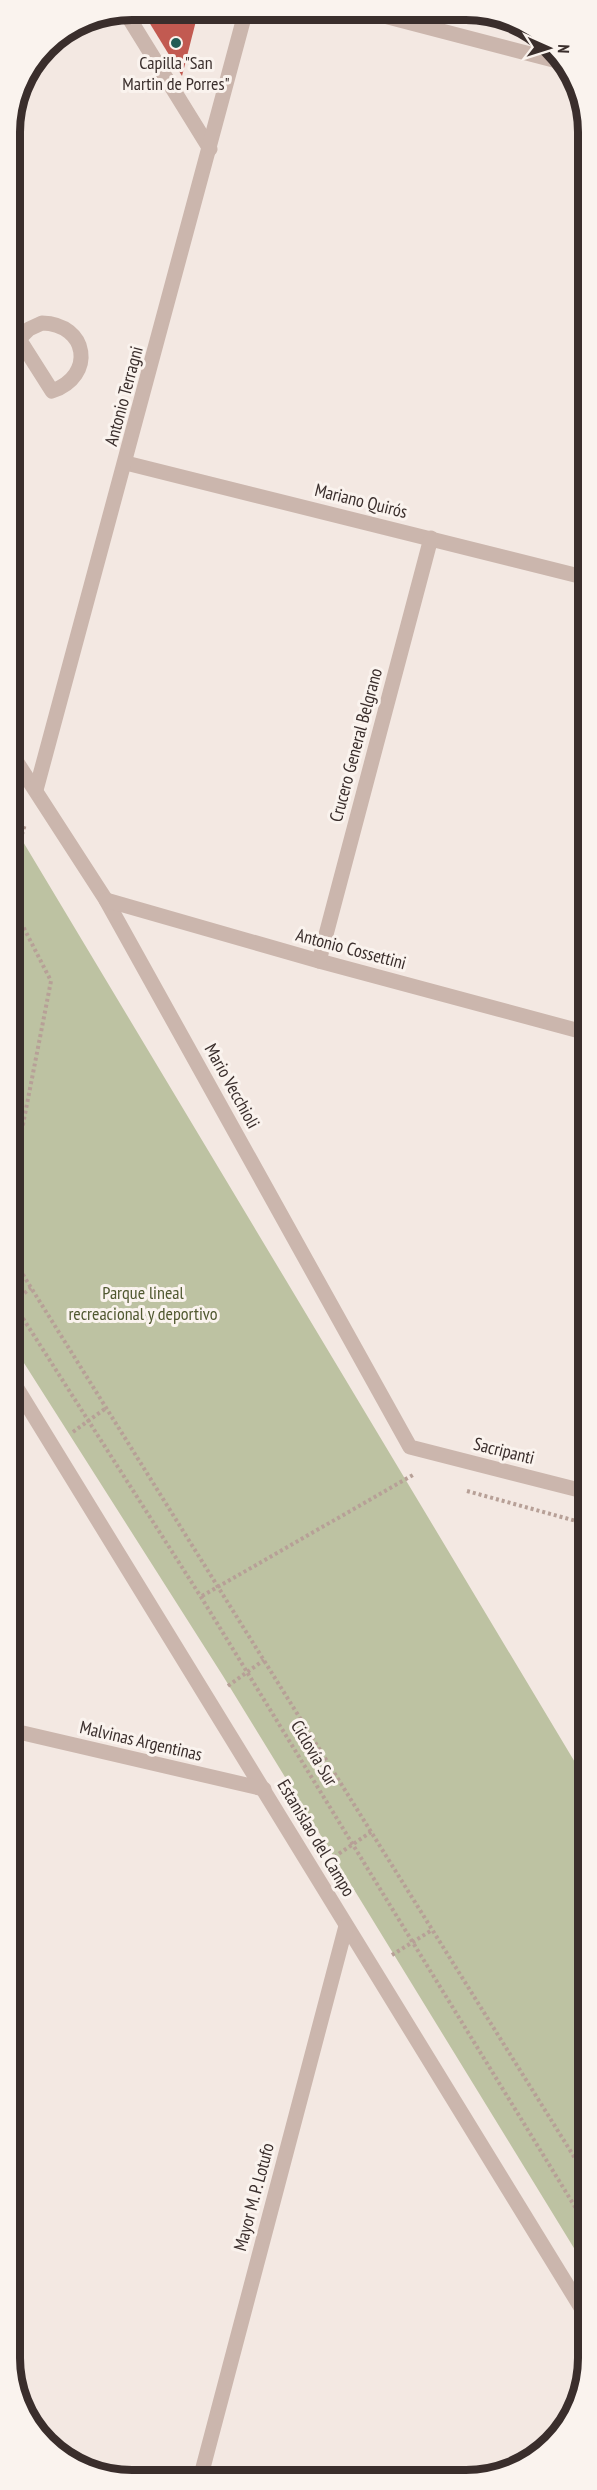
<svg xmlns="http://www.w3.org/2000/svg" width="597" height="2490" viewBox="0 0 597 2490" font-family="'PT Sans Narrow',sans-serif">
	<rect width="100%" height="100%" fill="#f3e8e2"/>
	<path fill="#bdc2a2" d="M10 820 588 1784V2271L223 1676 10 1341Z"/>
	<path fill="#c25a51" d="M141 9H199L182 76Z"/>
	<g fill="none" stroke-linecap="round" stroke-linejoin="round">
		<g stroke="#b7a097" stroke-width="4" stroke-dasharray="3 3" stroke-linecap="butt">
			<path d="M10 875 25 824"/>
			<path d="M10 901 51 981 10 1191"/>
			<path d="M10 1254 588 2179"/>
			<path d="M10 1298 201 1597 588 2228"/>
			<path d="M10 1304 31 1288"/>
			<path d="M73 1432 106 1408"/>
			<path d="M467 1491 587 1524"/>
			<path d="M202 1596 413 1475"/>
			<path d="M228 1686 264 1660"/>
			<path d="M334 1857 371 1832"/>
			<path d="M392 1955 432 1930"/>
		</g>
		<g stroke="#cbb6ad" stroke-width="15">
			<path d="M124 10 210 149"/>
			<path d="M365 11 561 62"/>
			<path d="M9 321 19 339"/>
			<path d="M42 323C88 324 96 376 52 391L19 339 29 329Z"/>
			<path d="M126 463 587 578"/>
			<path d="M9 750 106 900 410 1447 587 1492"/>
			<path d="M36 790 246 10"/>
			<path d="M106 900 319 961 587 1033"/>
			<path d="M319 961 431 538"/>
			<path d="M10 1377 588 2319"/>
			<path d="M10 1730 264 1789"/>
			<path d="M200 2479 346 1926"/>
		</g>
	</g>
	<circle fill="#225b55" stroke="#faf3ee" stroke-width="2" cx="176" cy="43" r="6"/>
	<g text-anchor="middle" stroke-width="6" stroke-linejoin="round" paint-order="stroke">
		<g font-size="18" fill="#3a2e2c" stroke="#faf3ee">
			<text x="176" y="69">Capilla "San<tspan x="176" dy="21">Martin de Porres"</tspan></text>
		</g>
		<g font-size="18" fill="#3a2e2c" stroke="#faf3ee">
			<text transform="translate(124 396) rotate(-75)" y="6">Antonio Terragni</text>
			<text transform="translate(361 501) rotate(14)" y="6">Mariano Quirós</text>
			<text transform="translate(356 745) rotate(-75)" y="6">Crucero General Belgrano</text>
			<text transform="translate(351 949) rotate(15)" y="6">Antonio Cossettini</text>
			<text transform="translate(232 1086) rotate(61)" y="6">Mario Vecchioli</text>
			<text transform="translate(504 1451) rotate(14)" y="6">Sacripanti</text>
			<text transform="translate(141 1741) rotate(13)" y="6">Malvinas Argentinas</text>
			<text transform="translate(314 1753) rotate(59)" y="6">Ciclovía Sur</text>
			<text transform="translate(316 1838) rotate(59)" y="6">Estanislao del Campo</text>
			<text transform="translate(254 2197) rotate(-75)" y="6">Mayor M. P. Lotufo</text>
		</g>
		<g font-size="18" fill="#505830" stroke="#faf3ee">
			<text x="143" y="1299">Parque lineal<tspan x="143" dy="21">recreacional y deportivo</tspan></text>
		</g>
	</g>
	<path d="M0 0H597V2490H0ZM132 20H466A112 112 0 0 1 578 132V2358A112 112 0 0 1 466 2470H132A112 112 0 0 1 20 2358V132A112 112 0 0 1 132 20Z" fill="#faf3ee" fill-rule="evenodd"/>
	<path fill="none" stroke="#3a2e2c" stroke-width="8" d="M132 20H466A112 112 0 0 1 578 132V2358A112 112 0 0 1 466 2470H132A112 112 0 0 1 20 2358V132A112 112 0 0 1 132 20Z"/>
	<g transform="translate(549 48) rotate(93)" stroke="#faf3ee" stroke-width="4.5" paint-order="stroke">
	<path d="M0-4.5L10 22L0 15L-10 22Z" fill="#3a2e2c"/>
	<text y="-9" font-size="16" font-weight="bold" text-anchor="middle" fill="#3a2e2c">N</text>
	</g>
</svg>
